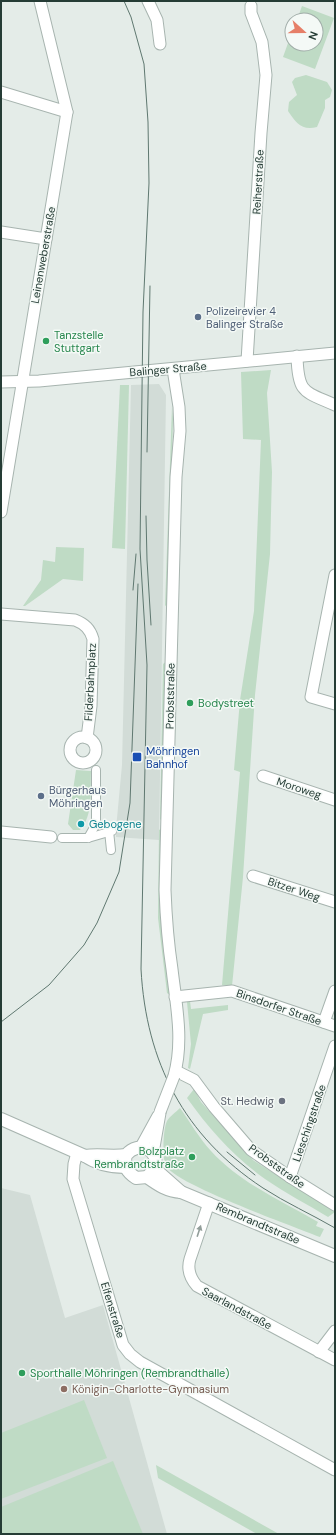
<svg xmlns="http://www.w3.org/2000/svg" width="336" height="1535" viewBox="0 0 336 1535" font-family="'DM Sans',sans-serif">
	<rect width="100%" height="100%" fill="#e4ece8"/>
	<g fill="#d2dcd7">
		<path d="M159 384 166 395 159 840 116 837V829L122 765 131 385Z"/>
		<path d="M1 1188 30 1195 65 1318 103 1305 167 1534H1Z"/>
	</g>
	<g fill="#bfdbc5">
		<path d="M302 6 334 18 315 69 283 57 292 32V44H316V20H297Z"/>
		<path d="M306 75 327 82 332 90 330 97 325 100V108L317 127C302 131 296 123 288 111L289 102 297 95 292 82 295 78Z"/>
		<path d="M271 370 267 393 272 472 270 554 255 695 243 877 232 986 222 985 240 772 234 770 240 700 254 611 261 440 243 439 241 372Z"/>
		<path d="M120 385H129L125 549 112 548Z"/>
		<path d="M172 406 173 419 169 603 165 606Z"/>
		<path d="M56 547 84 548 83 581 63 579 25 606H23L41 580 43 560 55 562Z"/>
		<path d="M167 661 162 821 160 819 163 664Z"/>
		<path d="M76 770 91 771C90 789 94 815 80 830H73L68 824Z"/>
		<path d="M162 828 170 995 167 993 158 918 159 830Z"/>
		<path d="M190 1001 191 1009 228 1005V1010L203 1014 190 1069 188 1068 191 1044 187 1002Z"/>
		<path d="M194 1089 201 1102 253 1160 335 1212 328 1217C307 1204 285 1193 265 1179 234 1157 209 1129 187 1098Z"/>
		<path d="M180 1108C190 1122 199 1138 211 1151 239 1182 281 1201 318 1222L316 1226 324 1229 320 1237C293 1226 177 1185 166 1166 162 1159 163 1129 167 1121 169 1117 176 1112 180 1108Z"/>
		<path d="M84 1400 107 1458 1 1499V1433Z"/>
		<path d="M113 1461 143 1534H1V1507Z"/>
		<path d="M156 1465 279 1534H257L158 1478Z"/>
	</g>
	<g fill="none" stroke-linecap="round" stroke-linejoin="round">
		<defs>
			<g id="pedestrian">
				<path d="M109 831 111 850"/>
				<path d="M62 838H88L112 831"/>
				<path d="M88 838 96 824V770"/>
			</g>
			<g id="minor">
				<path d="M148 1 157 20 160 44"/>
				<path d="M1 92 67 112"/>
				<path d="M1 232 46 239"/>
				<path d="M297 356C298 394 304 391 335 405"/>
				<path d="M247 361 261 133 266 75 262 42 251 13V6"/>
				<path d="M173 369 179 407 180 431 176 477 165 890C166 916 168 943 172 969 176 1004 184 1041 174 1076"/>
				<path d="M1 382 39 381 335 353"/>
				<path d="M1 512 67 112 40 1"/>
				<path d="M335 575 311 697 335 704"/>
				<path d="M1 614 75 620C85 624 90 629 93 639L91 706 87 738"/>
				<circle cx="83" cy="750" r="13"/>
				<path d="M263 776 335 800"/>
				<path d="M1 832 51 837"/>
				<path d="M253 876 335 902"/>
				<path d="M175 997 232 991 335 1026"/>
				<path d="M324 1022 335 991"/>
				<path d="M176 1071 194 1080 214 1107 251 1150 290 1177 335 1205"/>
				<path d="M141 1147 158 1116"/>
				<path d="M77 1153 74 1164 73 1179 123 1345 130 1354 140 1362 335 1470"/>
				<path d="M153 1153 160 1113"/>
				<path d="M290 1177 335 1046"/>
				<path d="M209 1203 190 1259C187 1269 190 1278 197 1286L335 1360"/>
				<path d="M319 1352 335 1331"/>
			</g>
			<g id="tertiary">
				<path d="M1 1119 85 1156C97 1164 110 1167 125 1167"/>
				<path d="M85 1156C99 1154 112 1157 126 1155 139 1140 160 1149 155 1169L147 1177 136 1178C127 1172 123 1166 126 1155"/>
				<path d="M155 1169 181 1192"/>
				<path d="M147 1177C158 1185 167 1191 181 1192L335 1256"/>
			</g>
		</defs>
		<use href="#pedestrian" stroke="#a7b4af" stroke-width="10"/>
		<use href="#minor" stroke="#a7b4af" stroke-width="13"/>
		<use href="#tertiary" stroke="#a7b4af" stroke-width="14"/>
		<use href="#pedestrian" stroke="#fff" stroke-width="8"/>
		<use href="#minor" stroke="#fff" stroke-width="11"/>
		<use href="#tertiary" stroke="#fff" stroke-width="12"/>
		<g stroke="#5f7870" stroke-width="1">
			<path d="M124 1 131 17 144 64 148 122 149 183 143 312 140 549 147 665 141 969C146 1062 184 1136 263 1188 286 1203 311 1214 335 1228"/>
			<path d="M147 452 150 286"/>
			<path d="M146 516 147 560 151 625"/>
			<path d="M133 590 136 554"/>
			<path d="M1 1022 49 985 84 945 97 923 119 872 130 803 138 584"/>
			<path d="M227 1152 255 1175"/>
		</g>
		<defs>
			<path id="minor-bridge" d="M160 1112 174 1076"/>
		</defs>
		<use href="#minor-bridge" stroke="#a7b4af" stroke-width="13" stroke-linecap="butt"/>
		<use href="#minor-bridge" stroke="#fff" stroke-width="11"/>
	</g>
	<defs><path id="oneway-solid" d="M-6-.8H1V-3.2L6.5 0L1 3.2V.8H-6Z"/></defs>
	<use fill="#929e9a" href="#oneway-solid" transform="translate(199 1231) rotate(-72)"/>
	<g fill="#5c6f8a" stroke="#f4f9f6" stroke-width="1.5">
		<circle cx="198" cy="317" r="4"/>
		<circle cx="41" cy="796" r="4"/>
	</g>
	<g fill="#2e9e5b" stroke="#f4f9f6" stroke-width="1.5">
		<circle cx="46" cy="341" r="4"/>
		<circle cx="190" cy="703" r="4"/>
		<circle cx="192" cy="1157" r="4"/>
		<circle cx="22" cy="1373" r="4"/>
	</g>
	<rect fill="#1a4fb4" stroke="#f4f9f6" stroke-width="1.5" x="132" y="752" width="10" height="10" rx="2"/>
	<circle fill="#0f9aa8" stroke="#f4f9f6" stroke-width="1.5" cx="81" cy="824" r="4"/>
	<circle fill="#6b7280" stroke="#f4f9f6" stroke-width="1.5" cx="282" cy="1101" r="4"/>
	<circle fill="#8d6e63" stroke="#f4f9f6" stroke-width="1.5" cx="64" cy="1389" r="4"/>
	<g text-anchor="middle" stroke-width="3" stroke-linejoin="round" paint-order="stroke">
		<g font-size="11" fill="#253c35" stroke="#f4f9f6">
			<text transform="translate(258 182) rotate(-87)" y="4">Reiherstraße</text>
			<text transform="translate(43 255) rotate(-80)" y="4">Leinenweberstraße</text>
			<text transform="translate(168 369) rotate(-5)" y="4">Balinger Straße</text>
			<text transform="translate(90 682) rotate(-87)" y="4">Filderbahnplatz</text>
			<text transform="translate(170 696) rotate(-89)" y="4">Probststraße</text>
			<text transform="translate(299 788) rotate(18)" y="4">Moroweg</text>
			<text transform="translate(294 889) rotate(18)" y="4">Bitzer Weg</text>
			<text transform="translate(279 1007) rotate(19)" y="4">Binsdorfer Straße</text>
			<text transform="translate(309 1123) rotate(-71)" y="4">Lieschingstraße</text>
			<text transform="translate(277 1166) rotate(36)" y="4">Probststraße</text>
			<text transform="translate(258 1223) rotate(23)" y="4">Rembrandtstraße</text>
			<text transform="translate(237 1308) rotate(28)" y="4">Saarlandstraße</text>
			<text transform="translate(113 1310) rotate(73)" y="4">Elfenstraße</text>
		</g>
		<g font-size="11" fill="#4e5e75" stroke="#f4f9f6" text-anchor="start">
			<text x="206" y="315">Polizeirevier 4<tspan x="206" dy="13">Balinger Straße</tspan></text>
			<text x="49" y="794">Bürgerhaus<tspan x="49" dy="13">Möhringen</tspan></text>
		</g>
		<g font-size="11" fill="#27864d" stroke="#f4f9f6" text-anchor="start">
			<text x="54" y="339">Tanzstelle<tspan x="54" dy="13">Stuttgart</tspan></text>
			<text x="198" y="707">Bodystreet</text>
			<text x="184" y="1155" text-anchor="end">Bolzplatz<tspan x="184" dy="13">Rembrandtstraße</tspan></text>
			<text x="30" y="1377">Sporthalle Möhringen (Rembrandthalle)</text>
		</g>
		<g font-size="11" fill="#164399" stroke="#f4f9f6" text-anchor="start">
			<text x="146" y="755">Möhringen<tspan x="146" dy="13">Bahnhof</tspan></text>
		</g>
		<g font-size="11" fill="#0d838f" stroke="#f4f9f6" text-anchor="start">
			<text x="89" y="828">Gebogene</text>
		</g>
		<g font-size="11" fill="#5b616d" stroke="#f4f9f6" text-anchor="end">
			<text x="274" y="1105">St. Hedwig</text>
		</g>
		<g font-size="11" fill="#785e54" stroke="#f4f9f6" text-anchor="start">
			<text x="72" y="1393">Königin-Charlotte-Gymnasium</text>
		</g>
	</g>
	<rect width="336" height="1535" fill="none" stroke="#253c35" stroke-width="4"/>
	<g transform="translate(304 32) rotate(111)"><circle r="19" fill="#f4f9f6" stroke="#a1ada9"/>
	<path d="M0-3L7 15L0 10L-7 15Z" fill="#e67f68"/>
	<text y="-6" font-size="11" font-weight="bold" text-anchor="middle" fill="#253c35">N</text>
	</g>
</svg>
